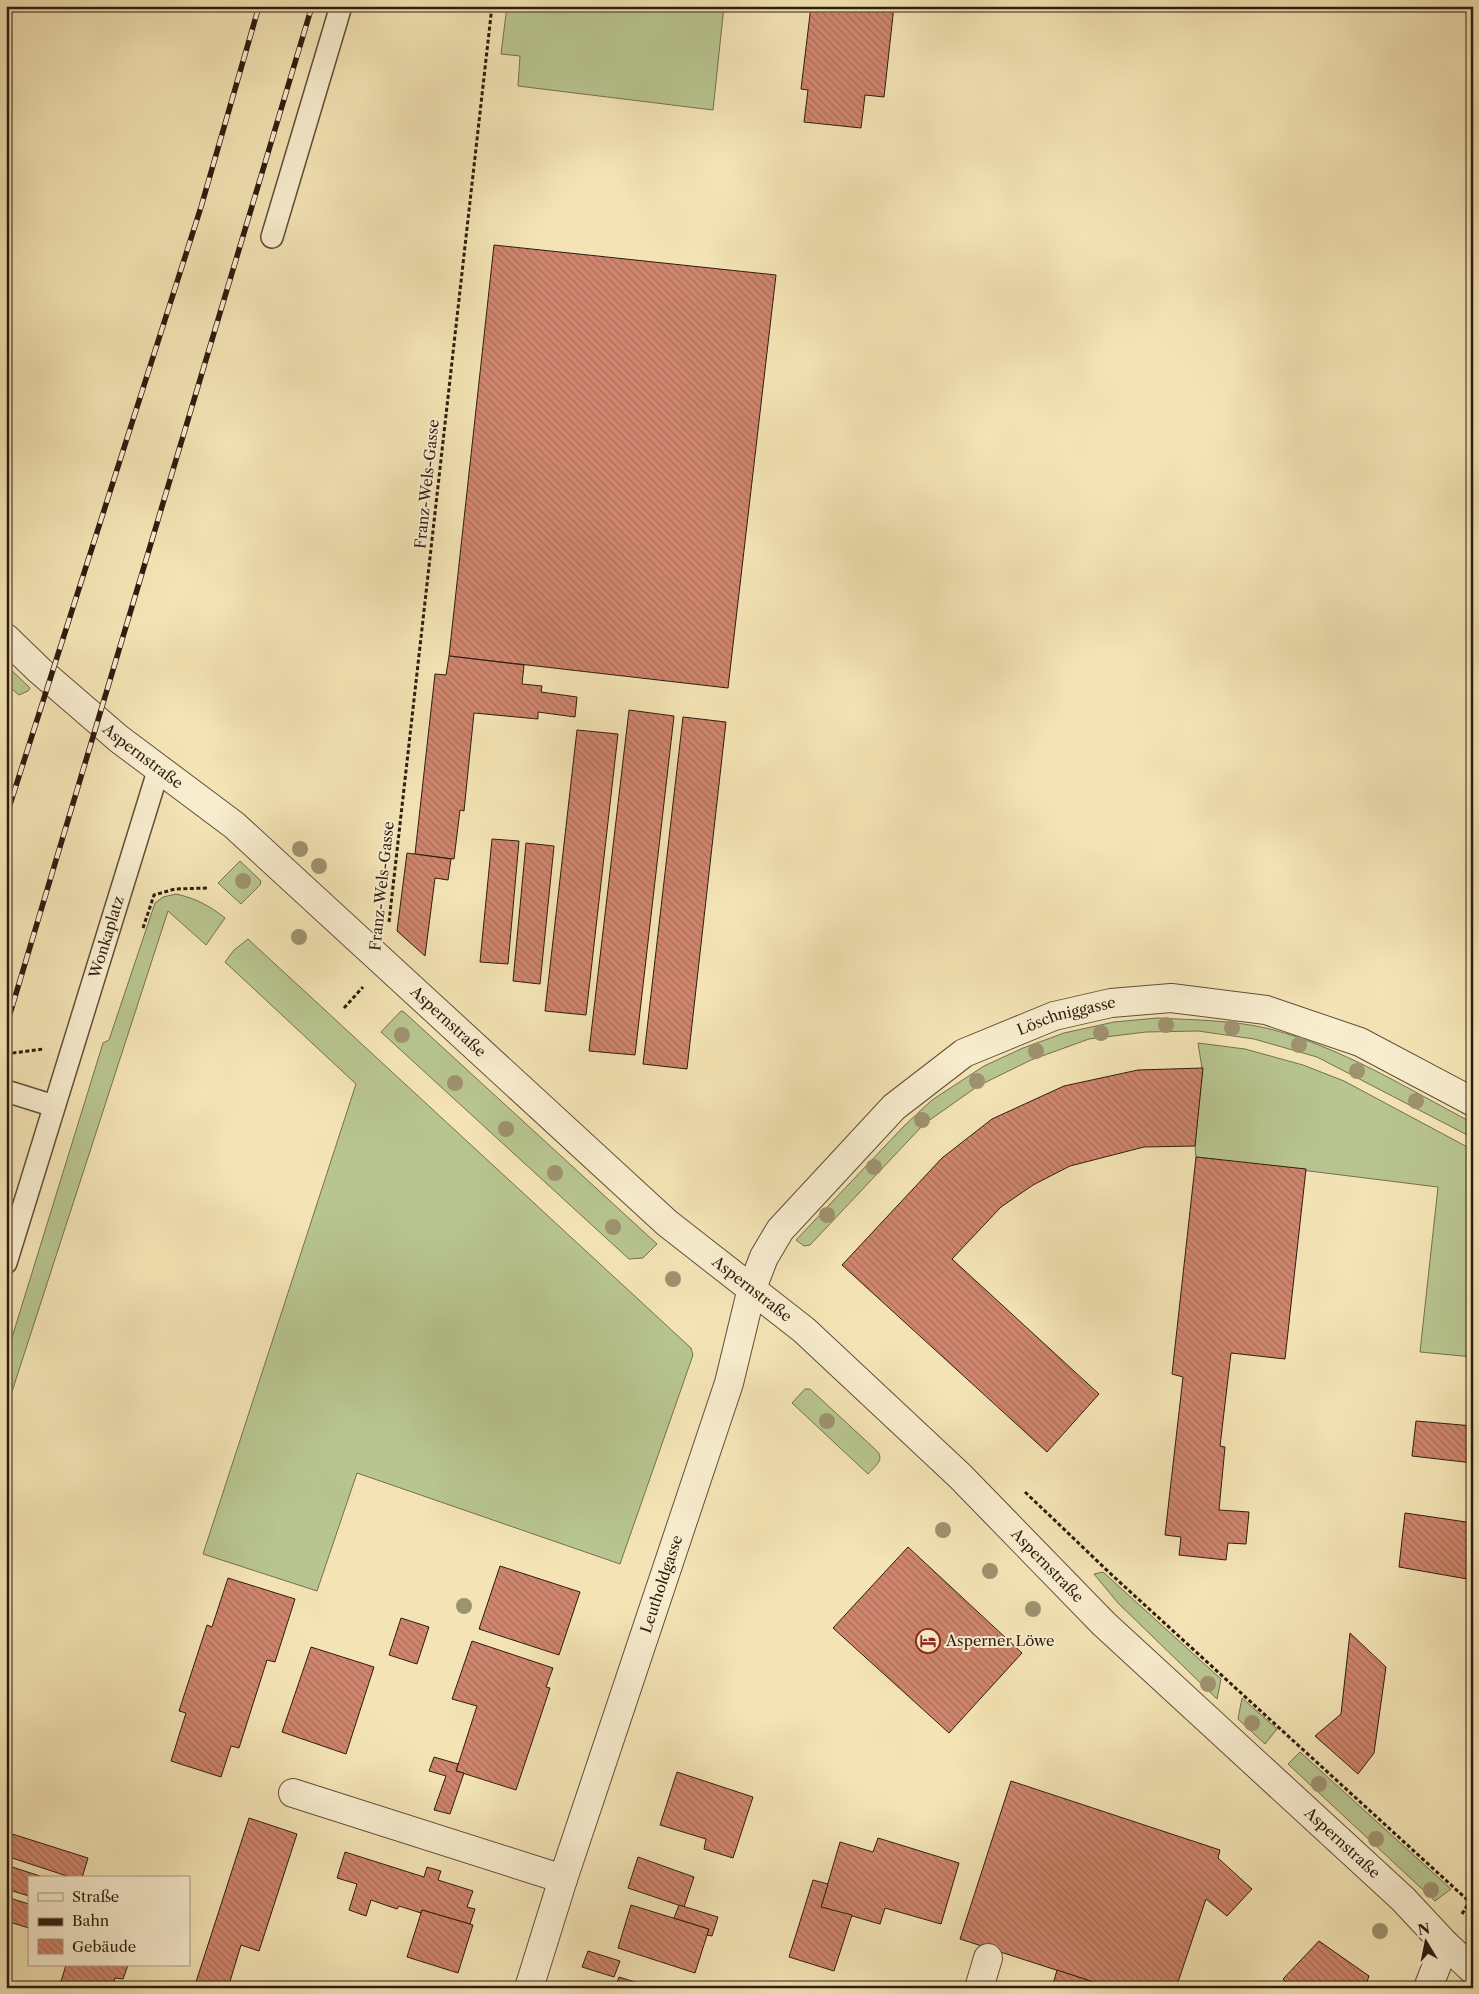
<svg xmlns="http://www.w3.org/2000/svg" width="1479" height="1994" viewBox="0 0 1479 1994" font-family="'Libre Caslon Text',serif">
	<defs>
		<pattern id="building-back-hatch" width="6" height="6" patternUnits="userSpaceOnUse" patternTransform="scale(1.25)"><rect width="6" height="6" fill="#d0866e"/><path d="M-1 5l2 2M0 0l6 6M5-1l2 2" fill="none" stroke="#a96d59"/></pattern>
	</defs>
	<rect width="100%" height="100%" fill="#f4e4b5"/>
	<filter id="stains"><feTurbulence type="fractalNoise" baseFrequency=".004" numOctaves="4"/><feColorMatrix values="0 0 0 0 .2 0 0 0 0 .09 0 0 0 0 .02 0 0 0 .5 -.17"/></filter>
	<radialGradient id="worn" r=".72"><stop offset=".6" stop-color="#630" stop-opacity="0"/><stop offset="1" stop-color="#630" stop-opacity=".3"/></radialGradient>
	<g fill="#b8c590" stroke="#74704f">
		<path d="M507 6H724L713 110 518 86 520 56 501 54Z"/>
		<path d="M6 665 30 688 28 691 19 695 6 684Z"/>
		<path d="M240 861 261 881 260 885 241 904 218 883Z"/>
		<path d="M176 894C195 898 210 906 225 918L206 945 168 911 6 1410V1357L103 1043 109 1040 155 903 163 897Z"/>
		<path d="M248 939 691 1348 693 1355 620 1564 357 1473 317 1591 203 1554 356 1084 225 962 234 950Z"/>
		<path d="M401 1011 404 1012 657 1244 643 1258 629 1259 381 1032Z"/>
		<path d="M1157 1018C1194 1020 1230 1020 1266 1028 1340 1046 1406 1088 1473 1123V1138L1317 1057 1254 1039 1198 1031 1146 1032 1089 1039 1031 1060 978 1086 924 1124 810 1245 804 1246 796 1240 904 1126 932 1100 984 1066 1023 1048 1064 1033 1114 1022Z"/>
		<path d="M1198 1043 1245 1049 1303 1065 1344 1081 1473 1150V1357L1420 1352 1438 1187 1196 1157 1195 1146 1202 1068Z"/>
		<path d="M805 1389H810L878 1452C884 1461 874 1467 868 1474L792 1403Z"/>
		<path d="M1103 1572 1221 1679 1217 1699 1118 1603 1094 1574Z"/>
		<path d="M1242 1698 1277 1729 1265 1744 1238 1719Z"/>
		<path d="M1300 1752 1451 1889 1435 1901 1288 1764Z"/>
	</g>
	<g fill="url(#building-back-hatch)" stroke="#2f1c0e">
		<path d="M811 6H894L884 97 865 95 861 128 804 122 808 90 801 89Z"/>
		<path d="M494 245 776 275 728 688 449 656Z"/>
		<path d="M449 656 524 665 522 684 542 686 541 692 577 697 575 717 538 712V719L474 713 464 811 460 810 454 859 415 854 435 674 446 675Z"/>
		<path d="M629 710 674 716 635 1055 589 1051Z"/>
		<path d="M683 717 726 722 687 1069 643 1064Z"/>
		<path d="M577 730 618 734 586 1015 545 1011Z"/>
		<path d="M492 839 519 841 508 964 480 962Z"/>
		<path d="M526 843 554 846 540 984 513 981Z"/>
		<path d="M407 853 451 859 448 880 435 878 425 956 397 931Z"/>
		<path d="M1203 1068 1195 1146 1144 1147 1070 1166 1033 1185 1001 1207 952 1259 1099 1394 1047 1452 842 1265 942 1158 992 1119 1064 1086 1138 1070Z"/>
		<path d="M1196 1157 1306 1169 1285 1359 1231 1353 1220 1446 1225 1447 1219 1510 1249 1512 1246 1544 1228 1543 1226 1560 1179 1555 1181 1537 1165 1535 1183 1377 1172 1374Z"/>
		<path d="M1416 1421 1473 1426V1463L1412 1456Z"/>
		<path d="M1405 1513 1473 1523V1580L1399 1567Z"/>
		<path d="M908 1547 1022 1653 949 1733 833 1628Z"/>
		<path d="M500 1566 580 1592 559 1655 479 1629Z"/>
		<path d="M228 1578 295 1599 275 1662 267 1660 239 1748 231 1746 221 1777 171 1761 186 1713 179 1711 207 1625 212 1627Z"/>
		<path d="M401 1618 429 1627 417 1664 389 1655Z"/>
		<path d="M1350 1633 1386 1667 1374 1753 1358 1774 1315 1736 1341 1714Z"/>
		<path d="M472 1641 553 1668 546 1687 550 1688 516 1790 456 1771 477 1706 452 1699Z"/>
		<path d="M311 1647 374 1667 346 1754 282 1732Z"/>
		<path d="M434 1757 458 1764 456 1771 464 1773 450 1814 434 1810 446 1776 429 1771Z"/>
		<path d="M677 1772 753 1797 733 1858 704 1849 706 1839 660 1825Z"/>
		<path d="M1011 1781 1220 1850 1218 1858 1252 1889 1227 1916 1206 1899 1176 1988H1112L960 1939Z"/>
		<path d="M249 1818 297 1834 259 1951 241 1945 228 1988H194Z"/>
		<path d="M6 1832 88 1858 82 1878H73L6 1856Z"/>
		<path d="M878 1838 959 1863 941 1924 885 1908 880 1924 821 1907 840 1842 873 1852Z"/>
		<path d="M345 1852 424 1877 427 1867 441 1871 438 1880 473 1891 467 1907 475 1909 470 1924 422 1910 421 1913 399 1906 397 1909 371 1900 366 1916 349 1910 357 1884 337 1878Z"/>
		<path d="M638 1857 694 1877 684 1907 628 1888Z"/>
		<path d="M6 1865 46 1878H29V1896L6 1889Z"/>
		<path d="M813 1880 828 1884 821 1907 852 1915 834 1971 789 1957Z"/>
		<path d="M6 1897 29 1904V1928L6 1921Z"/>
		<path d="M631 1905 709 1929 695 1973 618 1948Z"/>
		<path d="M679 1905 718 1917 712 1936 707 1935 709 1929 674 1918Z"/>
		<path d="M422 1910 473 1925 458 1973 407 1957Z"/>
		<path d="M1319 1941 1369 1976 1365 1988H1291L1283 1979Z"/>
		<path d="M588 1951 620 1961 614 1977 582 1967Z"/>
		<path d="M66 1965H128L123 1979 115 1978 112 1988H59Z"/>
		<path d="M1057 1970 1112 1988H1052Z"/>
		<path d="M619 1977 654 1988H615Z"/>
	</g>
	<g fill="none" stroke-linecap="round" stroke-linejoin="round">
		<defs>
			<g id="service">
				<path d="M272 237 341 6"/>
				<path d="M6 1091 54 1106"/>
				<path id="s1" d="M6 1263 159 768"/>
			</g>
			<g id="minor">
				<path d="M293 1793 563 1879"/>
				<path id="s2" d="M529 1988 563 1879 729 1383 752 1288 764 1257 780 1230 894 1107 964 1053 1054 1016 1111 1003 1171 998 1266 1010 1360 1042 1473 1102"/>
				<path d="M979 1988 988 1958"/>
				<path d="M1428 1988 1445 1944"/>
			</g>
			<g id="tertiary">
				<path id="s3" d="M6 638 39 670 119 739 234 825 667 1223 804 1330 960 1476 1104 1624 1403 1899 1445 1944 1473 1970"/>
			</g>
		</defs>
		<use href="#service" stroke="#604e38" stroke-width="24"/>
		<use href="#minor" stroke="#604e38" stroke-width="30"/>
		<use href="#tertiary" stroke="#604e38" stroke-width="30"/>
		<g stroke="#2f1c0e" stroke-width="3" stroke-dasharray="4 2.5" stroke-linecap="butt">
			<path d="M389 922 492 6"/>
			<path d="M143 928 154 895 175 889 208 888"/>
			<path d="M344 1008 363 987"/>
			<path d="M6 1054 43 1049"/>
			<path d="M1025 1492 1113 1576 1473 1905"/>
			<path d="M1462 1914 1469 1902"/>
		</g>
		<use href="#service" stroke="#f8edcf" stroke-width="21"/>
		<use href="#minor" stroke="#f8edcf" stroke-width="28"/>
		<use href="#tertiary" stroke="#f8edcf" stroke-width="28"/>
		<defs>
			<g id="rail">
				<path d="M6 817 201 207 259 6"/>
				<path d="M6 1027 312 6"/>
			</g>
		</defs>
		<use href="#rail" stroke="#2f1c0e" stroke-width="5.5"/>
		<use href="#rail" stroke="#f8edcf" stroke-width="4" stroke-dasharray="11" stroke-linecap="butt"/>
	</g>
	<g fill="#9e926f">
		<circle cx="300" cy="849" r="8"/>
		<circle cx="319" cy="866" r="8"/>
		<circle cx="243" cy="881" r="8"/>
		<circle cx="299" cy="937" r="8"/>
		<circle cx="1166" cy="1025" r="8"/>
		<circle cx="1232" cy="1028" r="8"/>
		<circle cx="1101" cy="1033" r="8"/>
		<circle cx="402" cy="1035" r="8"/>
		<circle cx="1299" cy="1045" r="8"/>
		<circle cx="1036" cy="1051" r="8"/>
		<circle cx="1357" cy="1071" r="8"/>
		<circle cx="977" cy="1081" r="8"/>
		<circle cx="455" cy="1083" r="8"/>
		<circle cx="1416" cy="1101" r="8"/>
		<circle cx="922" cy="1120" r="8"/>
		<circle cx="506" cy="1129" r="8"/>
		<circle cx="874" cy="1167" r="8"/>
		<circle cx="555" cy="1173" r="8"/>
		<circle cx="827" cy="1215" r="8"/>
		<circle cx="613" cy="1227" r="8"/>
		<circle cx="673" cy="1279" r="8"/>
		<circle cx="827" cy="1421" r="8"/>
		<circle cx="943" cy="1530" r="8"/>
		<circle cx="990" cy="1571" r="8"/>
		<circle cx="464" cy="1606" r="8"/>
		<circle cx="1033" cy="1609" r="8"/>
		<circle cx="1208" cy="1684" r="8"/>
		<circle cx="1252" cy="1723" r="8"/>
		<circle cx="1319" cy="1784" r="8"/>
		<circle cx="1376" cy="1839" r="8"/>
		<circle cx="1431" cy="1890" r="8"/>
		<circle cx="1380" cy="1931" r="8"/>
	</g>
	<defs>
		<symbol id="hotel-ring" viewBox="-11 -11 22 22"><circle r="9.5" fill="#f8edcf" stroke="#8f2418" stroke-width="1.5"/><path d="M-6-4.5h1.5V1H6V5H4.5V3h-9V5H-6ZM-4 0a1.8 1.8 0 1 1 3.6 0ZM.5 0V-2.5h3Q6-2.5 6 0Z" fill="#8f2418"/></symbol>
	</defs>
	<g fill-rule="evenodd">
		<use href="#hotel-ring" x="914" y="1627" width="28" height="28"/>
	</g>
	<g text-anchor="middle" stroke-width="4" stroke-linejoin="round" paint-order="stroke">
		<g font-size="15" fill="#2f1c0e" stroke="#f8edcf">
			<text transform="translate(427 484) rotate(-84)" y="5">Franz-Wels-Gasse</text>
			<text dy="5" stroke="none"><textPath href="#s3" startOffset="181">Aspernstraße</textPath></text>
			<text transform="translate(382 886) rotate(-84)" y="5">Franz-Wels-Gasse</text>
			<text dy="5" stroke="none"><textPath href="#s1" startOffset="341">Wonkaplatz</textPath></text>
			<text dy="5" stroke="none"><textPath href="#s2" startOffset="1165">Löschniggasse</textPath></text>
			<text dy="5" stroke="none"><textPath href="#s3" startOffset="586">Aspernstraße</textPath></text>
			<text dy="5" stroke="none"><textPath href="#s3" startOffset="991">Aspernstraße</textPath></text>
			<text dy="5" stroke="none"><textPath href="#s3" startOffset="1396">Aspernstraße</textPath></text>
			<text dy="5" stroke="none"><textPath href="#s2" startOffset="425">Leutholdgasse</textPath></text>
			<text dy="5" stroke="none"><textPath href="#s3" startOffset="1801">Aspernstraße</textPath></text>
		</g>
		<g font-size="15" fill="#2f1c0e" stroke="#f8edcf" text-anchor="start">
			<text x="946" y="1646">Asperner Löwe</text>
		</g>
	</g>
	<rect width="1479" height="1994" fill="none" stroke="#f4e4b5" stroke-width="25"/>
	<rect x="8" y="8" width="1464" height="1979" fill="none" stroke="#2f1c0e" stroke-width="2.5"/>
	<rect x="12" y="12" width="1454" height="1969" fill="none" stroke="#2f1c0e"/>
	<rect x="28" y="1876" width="162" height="90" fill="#f8edcf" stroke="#a89982"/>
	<rect x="38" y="1893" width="25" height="8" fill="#f8edcf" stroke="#a89982"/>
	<text x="72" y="1902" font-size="15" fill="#2f1c0e">Straße</text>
	<rect x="38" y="1918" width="25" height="8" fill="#2f1c0e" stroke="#a89982"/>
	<text x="72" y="1926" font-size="15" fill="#2f1c0e">Bahn</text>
	<rect x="38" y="1939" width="25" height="15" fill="url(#building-back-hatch)" stroke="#a89982"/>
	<text x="72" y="1952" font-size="15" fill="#2f1c0e">Gebäude</text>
	<g transform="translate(1426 1942) rotate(350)" stroke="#f8edcf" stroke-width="4" paint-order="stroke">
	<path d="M0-4L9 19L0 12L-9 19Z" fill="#2f1c0e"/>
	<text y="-8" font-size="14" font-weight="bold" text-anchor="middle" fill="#2f1c0e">N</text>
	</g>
	<rect width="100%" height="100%" filter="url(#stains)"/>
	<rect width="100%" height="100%" fill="url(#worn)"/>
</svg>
